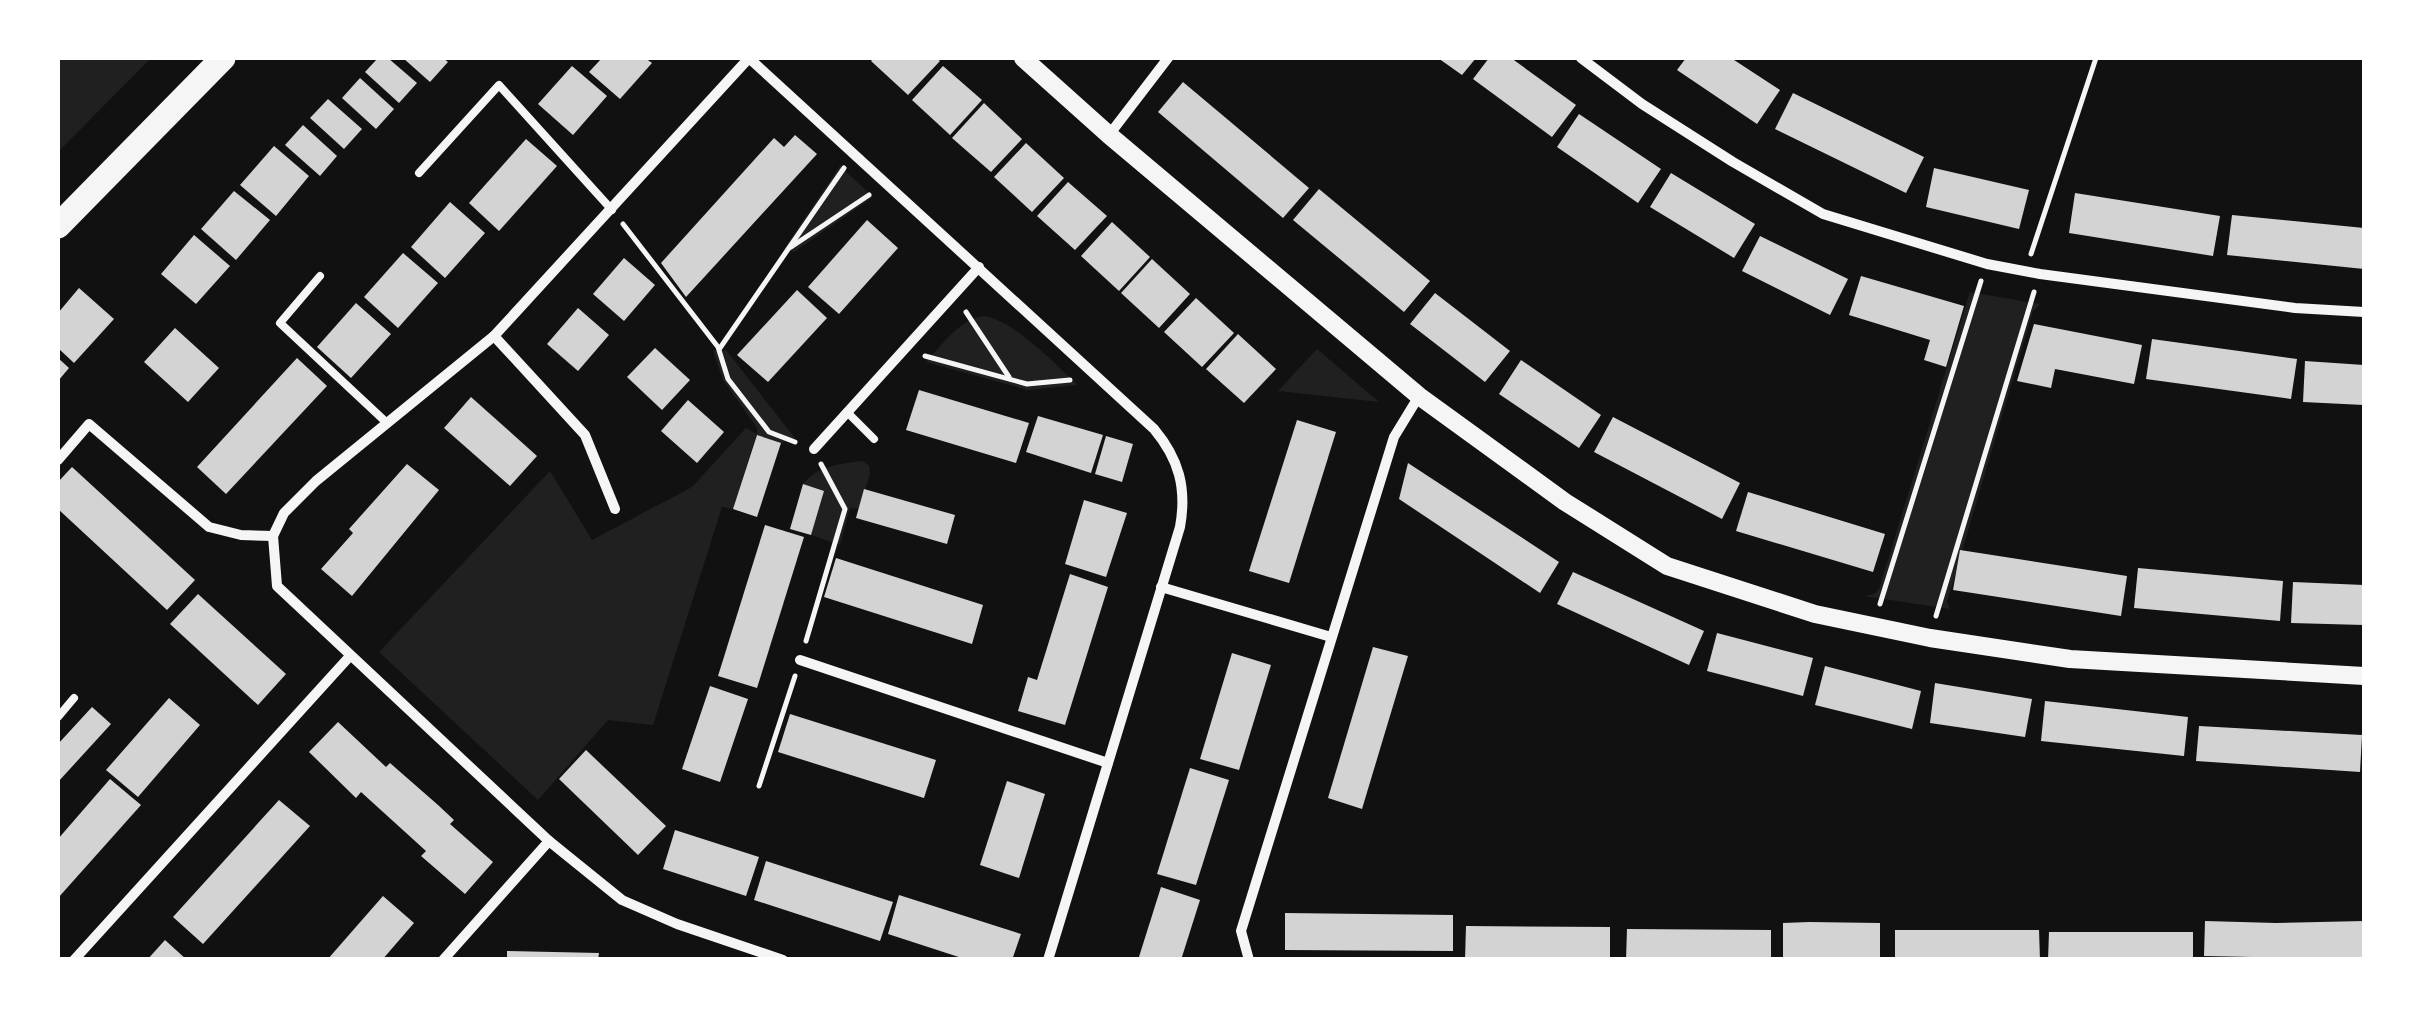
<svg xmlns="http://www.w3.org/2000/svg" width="2422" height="1017" viewBox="0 0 2422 1017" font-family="'Archivo Narrow',sans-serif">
	<rect width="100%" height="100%" fill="#111"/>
	<g fill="#202020">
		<path d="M58 58H151L58 152Z"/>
		<path d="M840 166 873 197 794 252 784 249Z"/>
		<path d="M1970 292 2040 304 2033 311 1947 602 1950 609 1864 596 1874 594 1879 589Z"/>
		<path d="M983 316C1013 319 1055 364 1078 385L1028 390 926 362C942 345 960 319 983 316Z"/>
		<path d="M1317 349 1379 402 1278 391Z"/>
		<path d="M726 350 795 438 781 443 756 435 733 509 722 507 653 725 608 720 538 800 379 652 550 471 592 540 692 487 746 428 757 434V428L723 380 713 351Z"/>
		<path d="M863 461 869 466 870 474 859 509 850 508 840 545 811 535 824 491 803 484C819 465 840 464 863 461Z"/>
	</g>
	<g fill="#d3d3d3">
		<path d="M378 58H388L417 83 399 103 365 72Z"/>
		<path d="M403 58H443L448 62 430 82Z"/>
		<path d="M602 58H645L652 63 620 99 589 72Z"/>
		<path d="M874 58H936L940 61 908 95 871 61Z"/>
		<path d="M1438 58H1476L1462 75Z"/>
		<path d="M1489 58H1511L1576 105 1552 137 1473 79Z"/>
		<path d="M1686 58H1731L1780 90 1757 124 1677 70Z"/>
		<path d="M572 66 607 96 573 135 538 104Z"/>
		<path d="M943 66 982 100 950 135 912 100Z"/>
		<path d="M360 78 394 109 376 129 342 98Z"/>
		<path d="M1183 82 1309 188 1283 218 1158 112Z"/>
		<path d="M1793 93 1924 157 1906 193 1775 129Z"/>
		<path d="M328 99 362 129 344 149 310 118Z"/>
		<path d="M984 103 1022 139 991 172 952 138Z"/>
		<path d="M1579 114 1661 169 1638 203 1557 147Z"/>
		<path d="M303 125 337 156 320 176 285 145Z"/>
		<path d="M795 135 817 154 686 297 661 263 774 138 784 147Z"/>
		<path d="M526 139 557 166 499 231 469 203Z"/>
		<path d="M1026 143 1064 178 1032 212 994 177Z"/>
		<path d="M274 146 309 176 276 216 240 185Z"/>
		<path d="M1934 168 2029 190 2019 229 1926 207Z"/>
		<path d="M1671 173 1755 224 1734 258 1650 207Z"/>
		<path d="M1068 182 1107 216 1075 250 1037 216Z"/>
		<path d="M1319 189 1430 281 1404 312 1293 220Z"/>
		<path d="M234 191 270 220 236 260 201 229Z"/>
		<path d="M2075 193 2220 216 2213 256 2069 233Z"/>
		<path d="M450 202 485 233 445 278 411 247Z"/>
		<path d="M2232 215 2364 228V269L2227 255Z"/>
		<path d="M867 220 898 248 839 314 808 287Z"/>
		<path d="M1112 222 1150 257 1119 291 1081 256Z"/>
		<path d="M194 235 230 266 196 304 161 274Z"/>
		<path d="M1760 236 1848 279 1830 315 1742 271Z"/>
		<path d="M403 253 438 283 398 328 364 297Z"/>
		<path d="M624 258 655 285 624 321 593 294Z"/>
		<path d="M1152 259 1190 294 1159 328 1121 293Z"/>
		<path d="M1861 276 1964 306 1946 367 1924 360 1930 340 1849 315Z"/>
		<path d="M79 288 114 319 74 363 58 348V313Z"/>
		<path d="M797 290 827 318 768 382 737 355Z"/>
		<path d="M1435 293 1510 351 1485 382 1410 324Z"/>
		<path d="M1196 298 1234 333 1202 367 1164 332Z"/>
		<path d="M356 303 391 334 351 378 317 347Z"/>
		<path d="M578 308 609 335 578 371 547 344Z"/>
		<path d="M2034 324 2142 345 2134 384 2055 369 2051 388 2017 381Z"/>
		<path d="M175 328 219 368 188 402 144 362Z"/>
		<path d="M1238 334 1276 369 1244 403 1206 369Z"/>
		<path d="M2152 339 2297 359 2291 399 2146 379Z"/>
		<path d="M655 348 690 380 662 410 627 377Z"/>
		<path d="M58 358 69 368 58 381Z"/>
		<path d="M297 358 327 386 226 494 197 467Z"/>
		<path d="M1521 360 1601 415 1579 448 1499 394Z"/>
		<path d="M2305 361 2364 365V405L2303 402Z"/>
		<path d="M919 390 1029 423 1016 463 906 430Z"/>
		<path d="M471 397 537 456 510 486 444 428Z"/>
		<path d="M688 400 724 432 697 463 661 431Z"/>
		<path d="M1038 416 1103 435 1091 473 1026 452Z"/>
		<path d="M1613 417 1740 483 1722 519 1594 452Z"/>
		<path d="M1297 420 1336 432 1289 583 1249 571Z"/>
		<path d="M757 435 781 443 757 517 733 509Z"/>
		<path d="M1106 436 1133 444 1122 482 1095 474Z"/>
		<path d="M1408 463 1559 562 1540 593 1399 499Z"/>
		<path d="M407 464 439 490 352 596 321 569 353 533 349 529Z"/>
		<path d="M72 467 195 580 167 610 58 509V482Z"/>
		<path d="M803 484 824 491 811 535 790 529Z"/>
		<path d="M864 489 955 515 947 544 856 518Z"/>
		<path d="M1748 492 1885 534 1873 572 1736 531Z"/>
		<path d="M1084 500 1127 513 1106 577 1065 564Z"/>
		<path d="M765 525 804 537 757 688 718 676Z"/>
		<path d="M1960 550 2127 576 2121 616 1953 590Z"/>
		<path d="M836 558 983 605 972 644 824 597Z"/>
		<path d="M2138 568 2283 581 2280 621 2134 608Z"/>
		<path d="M1573 572 1704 631 1689 665 1557 604Z"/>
		<path d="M1070 574 1108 587 1065 725 1018 711 1028 677 1037 680Z"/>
		<path d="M2293 582 2364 585V625L2291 623Z"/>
		<path d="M198 594 286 674 258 705 170 624Z"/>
		<path d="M1717 633 1813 658 1803 696 1707 671Z"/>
		<path d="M1373 647 1408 656 1362 809 1328 798Z"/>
		<path d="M1232 653 1271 665 1239 770 1200 759Z"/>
		<path d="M1825 666 1921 691 1912 729 1815 705Z"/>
		<path d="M1935 683 2032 699 2025 737 1930 723Z"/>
		<path d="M710 686 748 699 720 782 682 769Z"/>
		<path d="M169 698 200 725 138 797 106 770Z"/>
		<path d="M2045 701 2188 717 2184 756 2041 741Z"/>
		<path d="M92 707 111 724 58 782V744Z"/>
		<path d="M790 714 936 760 924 798 778 752Z"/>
		<path d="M338 722 386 767 390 763 438 805 454 820 450 824 493 862 465 894 421 856 426 851 361 792 356 798 309 752Z"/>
		<path d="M2199 726 2362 735 2360 772 2196 761Z"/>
		<path d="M586 750 666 826 638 855 559 779Z"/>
		<path d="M1190 768 1229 780 1196 885 1157 874Z"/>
		<path d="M110 779 141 805 58 898V839Z"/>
		<path d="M1007 781 1045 794 1019 878 980 865Z"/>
		<path d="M279 800 310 826 203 944 173 917Z"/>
		<path d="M675 830 759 857 746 896 663 869Z"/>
		<path d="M766 861 893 902 880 941 754 900Z"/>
		<path d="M1161 887 1200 900 1181 960H1138Z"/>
		<path d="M899 895 1021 934 1012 960H968L888 934Z"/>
		<path d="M383 896 414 923 382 960H327Z"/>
		<path d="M1285 913 1453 915V951L1285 950Z"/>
		<path d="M2205 921 2276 923 2364 921V957L2301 958 2204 956Z"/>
		<path d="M1809 922 1880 923V960H1783V923Z"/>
		<path d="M1466 926 1610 927V960H1465Z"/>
		<path d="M1627 929 1771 930V960H1626Z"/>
		<path d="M1895 930H2039L2040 960H1895Z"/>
		<path d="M2049 932H2193V960H2048Z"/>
		<path d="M165 940 187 960H147Z"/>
		<path d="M507 951 599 953 598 960H507Z"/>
	</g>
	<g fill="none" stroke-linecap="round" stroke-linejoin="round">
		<g stroke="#f5f5f5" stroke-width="5">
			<path d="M623 224 718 347 728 379 769 432 795 442"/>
			<path d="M791 247 869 195"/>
			<path d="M2031 254 2096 58"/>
			<path d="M966 312 1009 377"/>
			<path d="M720 348 844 168"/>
			<path d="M925 356 1027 384 1070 380"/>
			<path d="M1880 604 1981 281"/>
			<path d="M1936 616 2034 292"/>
			<path d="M806 641 845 509 821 464"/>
			<path d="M759 786 795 676"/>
		</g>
		<g stroke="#f5f5f5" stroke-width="8">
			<path d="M419 173 499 85 612 210"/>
			<path d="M320 276 280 323 387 423"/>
			<path d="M847 412 874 439"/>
			<path d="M58 717 74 698"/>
		</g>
		<g stroke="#f5f5f5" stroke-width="10">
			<path d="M749 58 494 336 316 481 284 513 273 536 277 586 549 841 622 900 677 924 783 960"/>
			<path d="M749 58 1154 429C1179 459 1187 488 1180 527L1048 960"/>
			<path d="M1581 58 1642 104 1733 162 1823 214 1987 264 2040 274 2295 308 2364 312"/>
			<path d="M1109 135 1168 58"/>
			<path d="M494 336 585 435 615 509"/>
			<path d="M814 449 979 267"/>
			<path d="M58 460 89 424 209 527 241 535 273 536"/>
			<path d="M1161 587 1331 637"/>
			<path d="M800 660 1108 763"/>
			<path d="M74 960 350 656"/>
			<path d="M443 960 549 841"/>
			<path d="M1249 960 1241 931 1394 437 1419 396"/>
		</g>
		<path stroke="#f5f5f5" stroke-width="18" d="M1023 58 1109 135 1419 396 1565 502 1667 566 1815 614 1930 638 2070 659 2364 676"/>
		<path stroke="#f5f5f5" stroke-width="25" d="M58 226 223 58"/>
	</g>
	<rect width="2422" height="1017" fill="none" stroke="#ffffff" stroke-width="120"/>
</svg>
